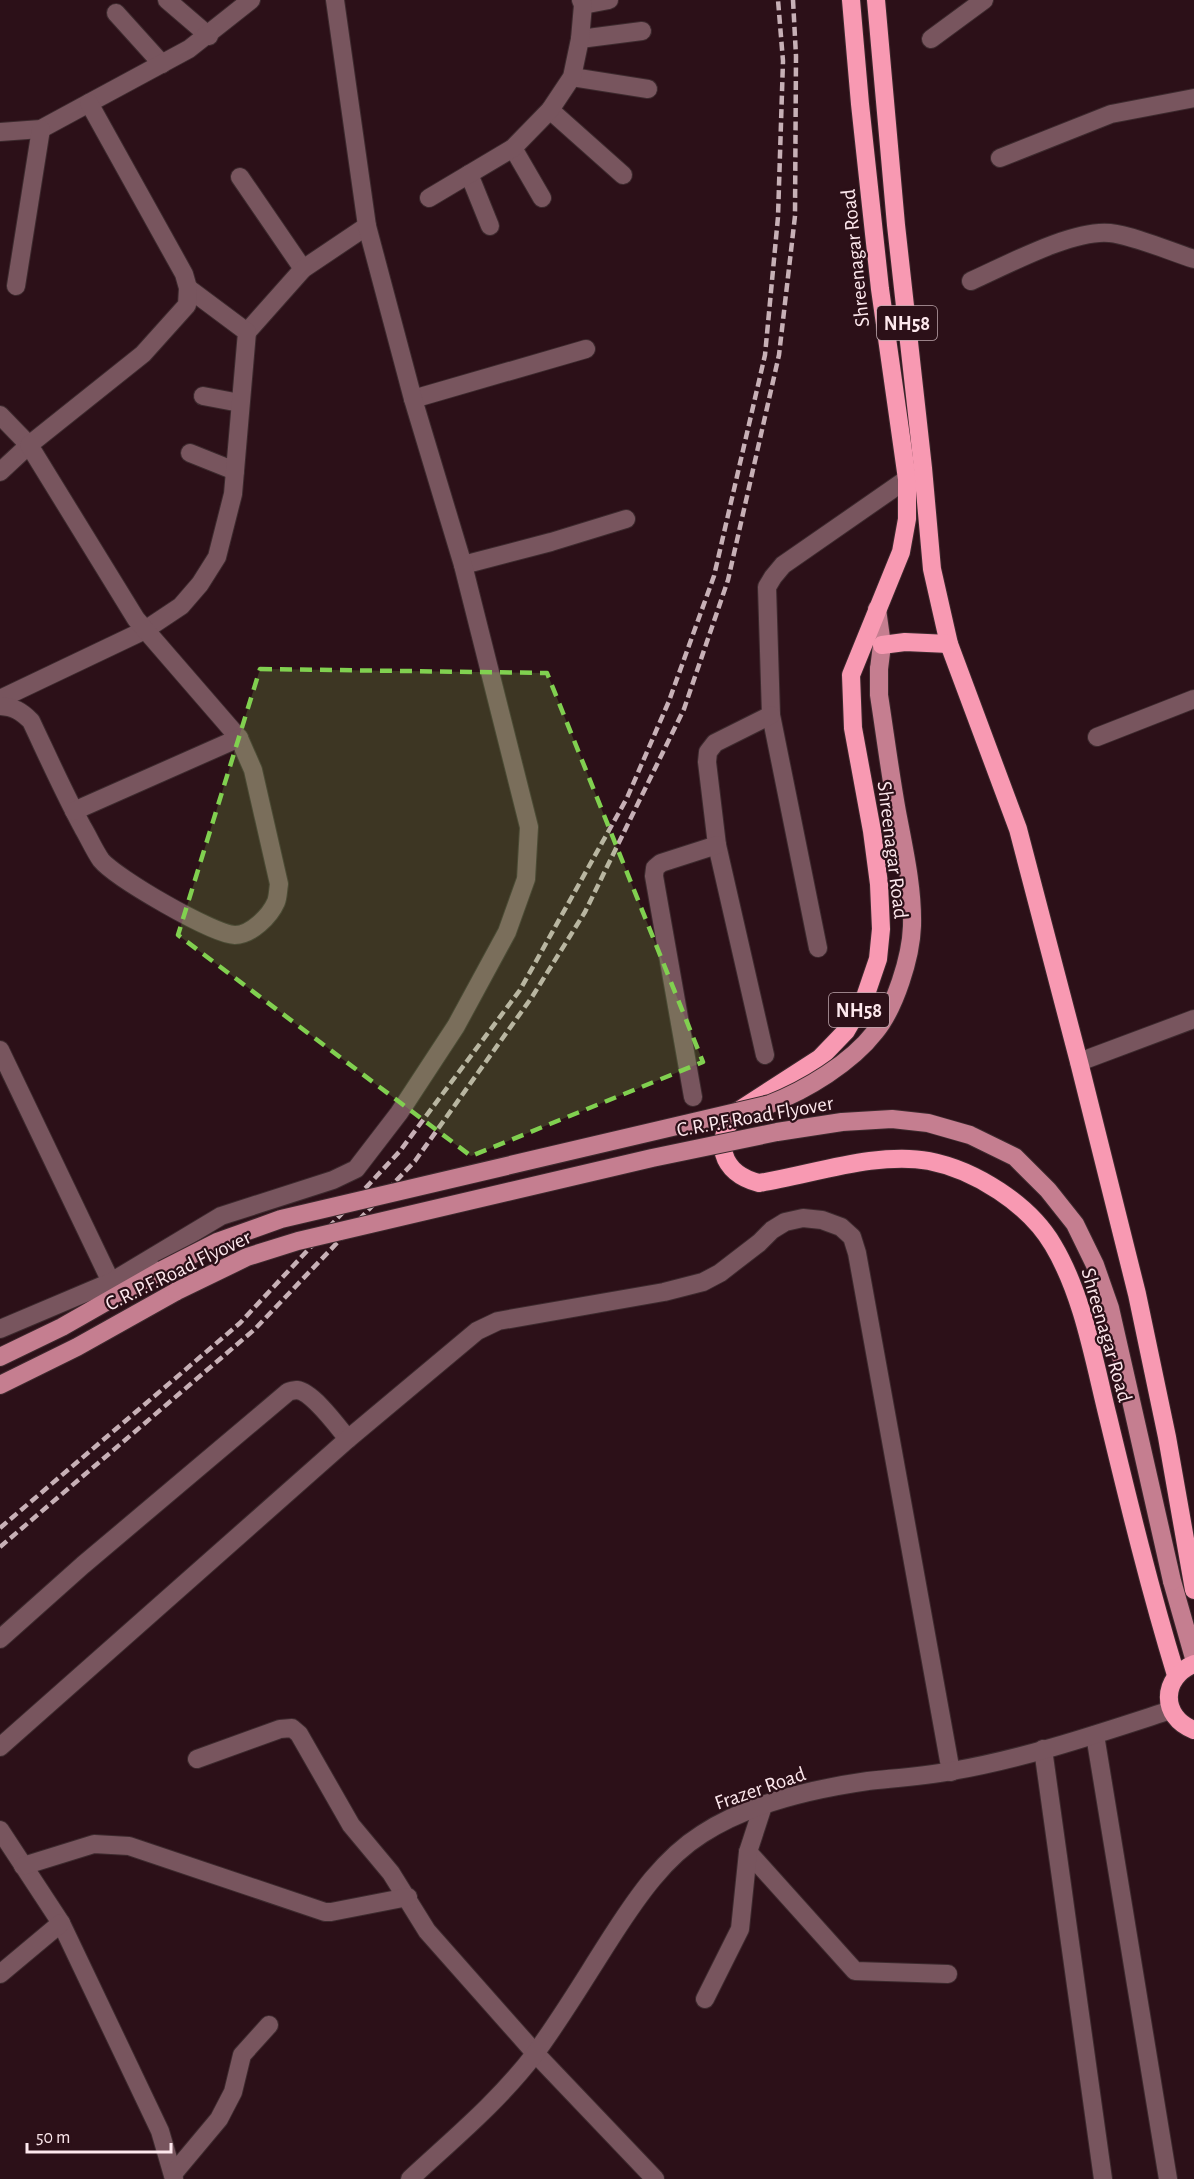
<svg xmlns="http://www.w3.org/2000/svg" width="1194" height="2179" viewBox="0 0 1194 2179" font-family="'Alegreya Sans',sans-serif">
	<rect width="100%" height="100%" fill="#2c1018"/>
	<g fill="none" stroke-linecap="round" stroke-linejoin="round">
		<defs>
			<g id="minor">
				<path d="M167 0 209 36"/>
				<path d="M583 5 609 0"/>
				<path d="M116 13 162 64"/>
				<path d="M580 39 642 31"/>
				<path d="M931 39 984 0"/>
				<path d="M572 77 648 89"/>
				<path d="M550 110 623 175"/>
				<path d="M0 132 41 129 89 103 189 49 251 0"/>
				<path d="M513 148 542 198"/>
				<path d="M1000 158 1111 114 1194 98"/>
				<path d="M469 174 490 226"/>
				<path d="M240 177 303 269"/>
				<path d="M429 198 513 148 550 110 572 77 580 39 583 5 581 0"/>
				<path d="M971 281C1007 265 1073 229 1110 233 1135 236 1169 251 1194 259"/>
				<path d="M16 286 41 129"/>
				<path d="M247 332 303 269 367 226"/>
				<path d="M203 396 240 403"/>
				<path d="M413 399 586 349"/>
				<path d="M0 415 29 445 0 472"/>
				<path d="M190 453 235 471"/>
				<path d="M463 565 551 542 626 519"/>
				<path d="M0 699 145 630 181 606 200 584 217 557 233 494 247 332 188 288"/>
				<path d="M0 706C14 707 21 711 31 721 48 757 64 793 83 828 89 838 94 850 101 860 116 878 212 934 235 935 251 935 270 916 276 902 278 897 278 890 279 884L253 770 239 738 136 619 29 445 143 354 187 305 188 288 184 274 89 103"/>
				<path d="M1097 737 1194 699"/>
				<path d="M74 811 239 738"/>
				<path d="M818 948 771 715 767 587 773 577 783 565 917 472"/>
				<path d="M0 1050 111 1282"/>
				<path d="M765 1055 717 845 707 762 708 752 715 743 771 715"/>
				<path d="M1079 1062 1194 1019"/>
				<path d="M693 1097 654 876 655 868 661 863 717 845"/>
				<path d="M0 1329 111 1282 221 1216 333 1180 356 1169 399 1113 456 1026 507 932 526 879 529 827 463 565 413 399 367 226 335 0"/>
				<path d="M0 1639 83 1565 288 1392C289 1391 297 1390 297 1390 313 1392 338 1427 348 1439"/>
				<path d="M1095 1735 1168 2179"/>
				<path d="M0 1747 348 1439 477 1331 498 1321 664 1292 703 1282 720 1273 759 1243 772 1230 785 1222 803 1218 822 1220 841 1227 852 1237 857 1253 951 1772"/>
				<path d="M1043 1749 1103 2179"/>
				<path d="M197 1759 280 1729 292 1728 299 1734 351 1825 391 1873 427 1931 535 2053 655 2179"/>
				<path d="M0 1830 61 1923 160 2131 174 2179"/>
				<path d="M748 1852 855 1971 948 1974"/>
				<path d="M23 1866 94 1844 129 1846 325 1912H331L408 1897"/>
				<path d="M0 1974 61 1923"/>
				<path d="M705 1999 740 1929 748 1852 763 1806"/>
				<path d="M173 2174 219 2119 233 2092 242 2055 269 2025"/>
				<path d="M410 2179C453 2139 498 2102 534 2055 563 2016 588 1973 614 1933 638 1896 664 1858 702 1834 749 1803 812 1789 868 1781 896 1778 925 1776 952 1771 1027 1758 1100 1733 1171 1710"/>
			</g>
			<g id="major">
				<path d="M877 609 882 645 879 669"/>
				<path d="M0 1357 62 1327 162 1270"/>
				<path d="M0 1385 77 1347 177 1291"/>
				<path d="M1172 1581 1194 1658"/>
			</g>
			<g id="highway">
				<path d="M851 0 860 104 880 289 907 479V519L901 552 851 675 853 728 872 831 879 884 881 929 878 959 864 1000 846 1031 820 1058 738 1111C712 1140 720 1173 759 1183 811 1175 877 1151 929 1161 975 1170 1029 1204 1053 1245 1083 1295 1094 1361 1108 1417 1129 1504 1150 1590 1176 1675"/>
				<path d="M876 0 896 225 923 468 932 569 949 644 1018 829 1079 1062 1137 1294 1167 1437 1194 1590"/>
				<path d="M882 645 905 642 949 644"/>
				<path d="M1194 1664C1161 1677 1160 1717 1194 1730"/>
			</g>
		</defs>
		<use href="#minor" stroke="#3d2a2e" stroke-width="20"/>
		<use href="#major" stroke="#3d2a2e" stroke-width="20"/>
		<use href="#highway" stroke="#3d2a2e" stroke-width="20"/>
		<use href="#minor" stroke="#78555e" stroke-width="18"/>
		<use href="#major" stroke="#c57e90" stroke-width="18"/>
		<use href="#highway" stroke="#f899b2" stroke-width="18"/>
		<g stroke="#c7b0b6" stroke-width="4.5" stroke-dasharray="9 4.5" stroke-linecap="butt">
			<path d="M0 1528 240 1323 400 1151 520 990 627 798 669 701 714 576 765 355 778 217 783 61 778 0"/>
			<path d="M0 1547 255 1329 415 1161 532 997 585 912 684 709 728 580 779 355 795 216 796 56 793 0"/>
		</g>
		<defs>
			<g id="major-bridge">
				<path d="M162 1270 217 1242 281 1219 770 1104C806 1090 851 1063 875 1032 895 1008 911 957 912 926 913 888 904 849 897 812 890 773 885 734 879 695V669"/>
				<path d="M177 1291 247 1257 298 1241 652 1158 777 1132 842 1122 892 1119 928 1123 970 1135 1015 1157 1048 1190 1075 1224 1095 1265 1110 1308 1172 1581"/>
			</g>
		</defs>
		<use href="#major-bridge" stroke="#3d2a2e" stroke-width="20" stroke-linecap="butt"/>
		<use href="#major-bridge" stroke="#c57e90" stroke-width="18"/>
	</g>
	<path fill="#81d050" fill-opacity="0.2" stroke="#81d050" stroke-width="4.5" stroke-dasharray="12 8" stroke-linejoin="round" d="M260 669 547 673 703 1062 471 1156 178 935Z"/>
	<g text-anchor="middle" stroke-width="4.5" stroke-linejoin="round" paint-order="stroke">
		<g fill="#2c1018" stroke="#bea7ad" stroke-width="1.5">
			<rect x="877" y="306" width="60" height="34" rx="4.5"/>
			<rect x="829" y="993" width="60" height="34" rx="4.5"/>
		</g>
		<g font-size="20" font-weight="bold" fill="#fde8ed">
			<text x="907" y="330">NH58</text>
			<text x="859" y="1017">NH58</text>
		</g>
		<g font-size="21" fill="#fde8ed" stroke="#2c1018">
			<text transform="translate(855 258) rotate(-96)" y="7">Shreenagar Road</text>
			<text transform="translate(893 850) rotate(83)" y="7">Shreenagar Road</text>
			<text transform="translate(755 1116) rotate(-10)" y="7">C.R.P.F.Road Flyover</text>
			<text transform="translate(178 1270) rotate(-26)" y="7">C.R.P.F.Road Flyover</text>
			<text transform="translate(1107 1335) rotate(74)" y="7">Shreenagar Road</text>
			<text transform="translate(760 1788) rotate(-19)" y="7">Frazer Road</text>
		</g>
	</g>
	<path d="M27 2143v9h144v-9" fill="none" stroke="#fde8ed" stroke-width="3"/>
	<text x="36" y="2143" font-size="18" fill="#fde8ed" stroke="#2c1018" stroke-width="4.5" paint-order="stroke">50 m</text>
</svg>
